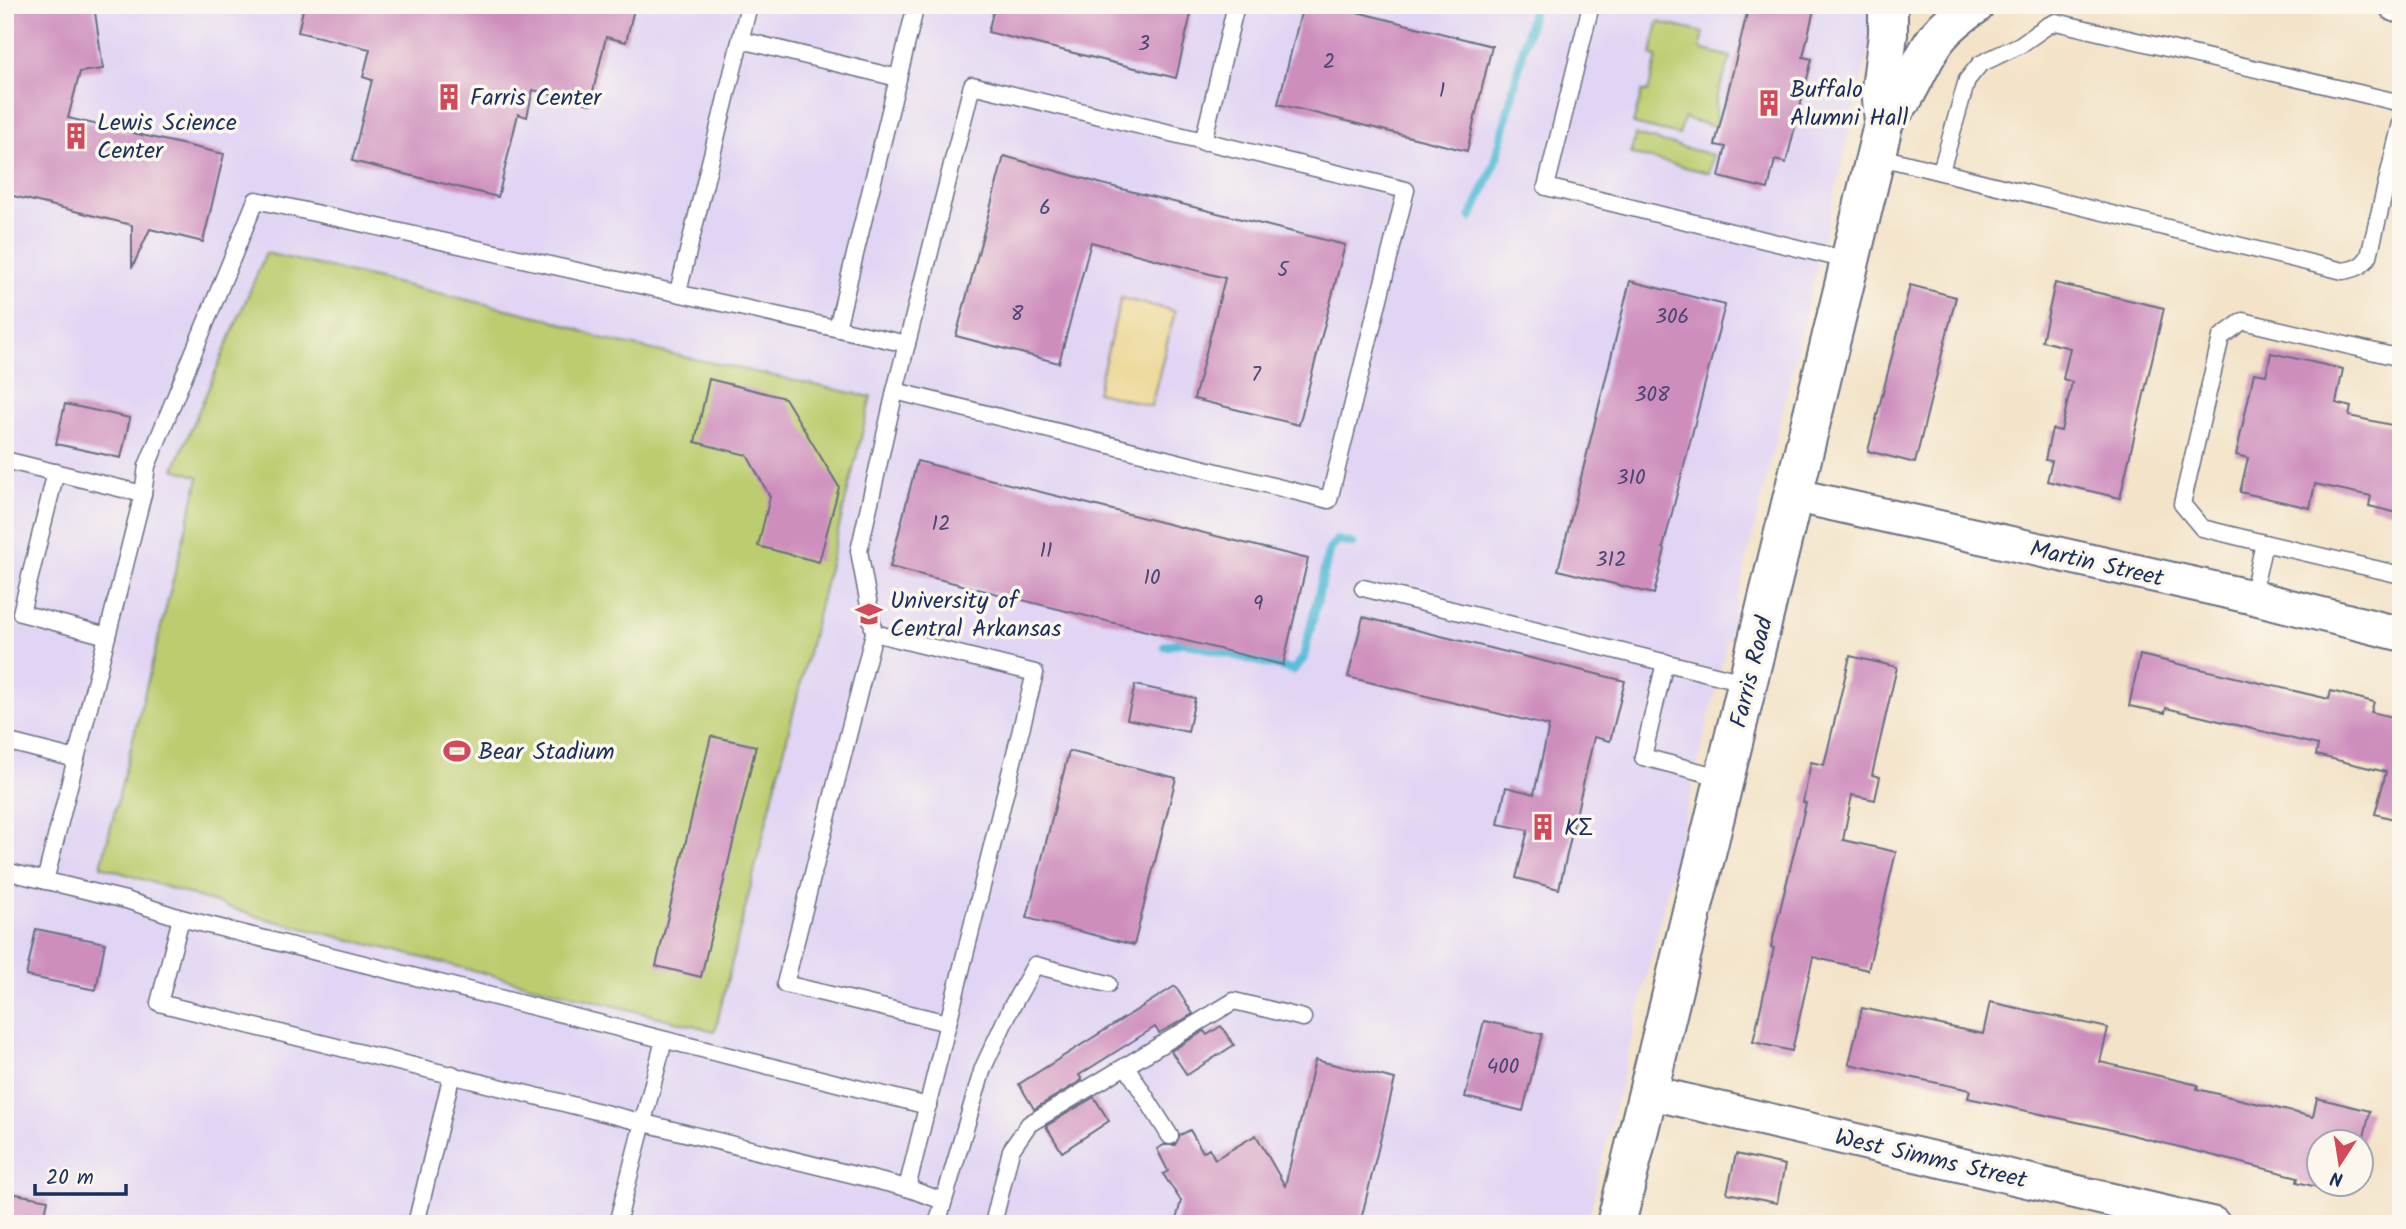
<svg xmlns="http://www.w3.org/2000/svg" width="2406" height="1229" viewBox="0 0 2406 1229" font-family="Kalam,sans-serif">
	<rect width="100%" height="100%" fill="#fbf7ec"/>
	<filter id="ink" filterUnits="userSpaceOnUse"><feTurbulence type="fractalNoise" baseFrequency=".0143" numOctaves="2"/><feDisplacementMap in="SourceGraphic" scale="14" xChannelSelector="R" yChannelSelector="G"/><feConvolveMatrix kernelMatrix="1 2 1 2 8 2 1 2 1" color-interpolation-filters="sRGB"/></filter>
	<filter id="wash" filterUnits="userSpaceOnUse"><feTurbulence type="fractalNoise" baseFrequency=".00686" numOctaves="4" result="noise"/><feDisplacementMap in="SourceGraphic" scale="28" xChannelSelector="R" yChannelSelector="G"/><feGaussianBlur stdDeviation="1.57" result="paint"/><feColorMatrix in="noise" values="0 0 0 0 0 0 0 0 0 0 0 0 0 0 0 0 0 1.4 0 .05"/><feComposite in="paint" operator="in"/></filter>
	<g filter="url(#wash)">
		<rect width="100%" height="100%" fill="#f3e3c8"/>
		<path fill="#e1d4f4" d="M5 5H1880L1587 1224H5Z"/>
		<g fill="#bccc6e" stroke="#6c7e66" stroke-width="2">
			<path d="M1658 22 1704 33 1700 49 1731 57 1716 99 1715 127 1684 118 1679 135 1633 124 1642 91 1648 92 1657 57 1651 55Z"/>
			<path d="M1635 135 1713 155 1709 173 1631 154Z"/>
			<path d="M266 253 550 319 606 340 871 397 715 1031 259 917 101 866 199 477 174 469Z"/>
		</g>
		<path fill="#eeda9e" stroke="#84847e" stroke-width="2" d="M1121 298 1175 311 1151 406 1097 392Z"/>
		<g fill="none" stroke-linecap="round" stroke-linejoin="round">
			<g stroke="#59bdd7" stroke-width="9">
				<path d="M1471 217 1495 164 1534 5"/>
				<path d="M1165 646 1183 642 1293 670 1303 659 1329 551 1337 540 1353 544"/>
			</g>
		</g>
		<g id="blocks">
			<g fill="#ce8ebd">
				<path d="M5 5H94L103 69 80 72 68 118 224 154 203 242 150 229 132 268V225L5 194Z"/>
				<path d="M304 5H635L626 42 606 37 590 104 533 90 527 117 518 114 498 197 352 161 372 80 363 77 370 49 298 32Z"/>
				<path d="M995 5H1193L1176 78 988 32Z"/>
				<path d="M1303 5H1329L1492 46 1467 151 1278 104Z"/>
				<path d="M1749 5H1815L1803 57 1812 59 1786 163 1775 160 1768 189 1719 177 1726 147 1715 145Z"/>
				<path d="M1004 156 1106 185 1345 245 1299 425 1194 399 1225 278 1091 242 1059 363 956 336Z"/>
				<path d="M1630 281 1725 305 1663 548 1665 549 1654 594 1558 570Z"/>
				<path d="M2055 283 2164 308 2120 498 2047 481 2052 461 2045 460 2052 429 2061 431 2072 382 2063 379 2070 348 2042 341Z"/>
				<path d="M1910 285 1956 297 1915 463 1868 451Z"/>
				<path d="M2271 353 2343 369 2336 403 2351 407 2349 416 2401 427V514L2369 506 2371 496 2315 484 2310 508 2240 492 2248 458 2236 455 2254 373 2266 375Z"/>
				<path d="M709 379 785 398 839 487 819 562 758 546 770 497 747 455 695 442Z"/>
				<path d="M65 404 130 418 121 458 56 444Z"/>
				<path d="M917 461 1308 559 1283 665 890 567Z"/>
				<path d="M1363 617 1625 681 1610 741 1594 737 1559 889 1516 878 1528 830 1498 824 1506 787 1534 794 1549 726 1348 677Z"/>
				<path d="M2140 655 2329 699 2331 691 2374 702 2371 712 2401 719V821L2375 814 2386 772 2316 755 2318 745 2166 708 2165 713 2129 706Z"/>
				<path d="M1850 656 1897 667 1872 775 1880 777 1875 800 1852 795 1843 840 1896 852 1868 970 1813 957 1792 1051 1753 1042 1774 948 1771 947 1806 803 1803 802 1811 762 1824 765Z"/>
				<path d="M1135 685 1195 698 1188 732 1127 719Z"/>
				<path d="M711 736 756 746 701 977 656 966Z"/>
				<path d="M1069 751 1176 778 1134 945 1027 918Z"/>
				<path d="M36 929 105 943 96 990 26 976Z"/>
				<path d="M1175 986 1193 1014 1159 1033 1155 1027 1079 1075 1082 1080 1034 1109 1019 1084Z"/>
				<path d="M1990 1002 2108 1028 2100 1062 2198 1085 2197 1089 2313 1117 2317 1098 2370 1111 2361 1150V1142H2319V1184H2352L2349 1195 2297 1182 2298 1177 2104 1128 1968 1098 1970 1090 1849 1064 1862 1008 1983 1034Z"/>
				<path d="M1484 1021 1542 1034 1523 1111 1465 1097Z"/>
				<path d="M1221 1026 1234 1045 1187 1075 1171 1051 1204 1031 1207 1035Z"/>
				<path d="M1315 1060 1395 1079 1360 1224H1175L1181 1201 1163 1174 1168 1171 1157 1149 1164 1145H1175L1180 1135 1190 1130 1203 1152 1209 1148 1215 1159 1256 1135 1285 1186Z"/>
				<path d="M1094 1097 1109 1121 1062 1152 1046 1126Z"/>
				<path d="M1736 1154 1785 1165 1777 1203 1727 1193Z"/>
				<path d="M5 1192 48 1200 43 1224H5Z"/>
			</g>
		</g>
	</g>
	<g filter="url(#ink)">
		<use href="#blocks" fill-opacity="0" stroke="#676e83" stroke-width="2"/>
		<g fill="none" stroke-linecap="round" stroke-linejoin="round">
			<defs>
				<g id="service">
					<path d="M1591 5 1546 187 1851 261"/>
					<path d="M741 40 898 78"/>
					<path d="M972 85 1406 190 1329 500 895 391Z"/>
					<path d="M1203 142 1236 5"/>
					<path d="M1876 156 2343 271C2355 269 2362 267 2369 256L2401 123"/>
					<path d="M1941 171 1967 80 1980 64 2020 45 2047 26 2056 22 2401 103"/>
					<path d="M678 292 749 5"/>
					<path d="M837 328 916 5"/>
					<path d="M895 391 859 551 874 633 785 984 948 1023"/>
					<path d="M5 460 143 494"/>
					<path d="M56 472 21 613 107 636"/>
					<path d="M2264 543 2202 528 2182 504 2221 337 2243 321 2401 358"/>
					<path d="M1363 588 1748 683"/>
					<path d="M2252 597 2264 543 2401 575"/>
					<path d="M874 633 1035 673 907 1188"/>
					<path d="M1665 662 1643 757 1724 778"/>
					<path d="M5 741 76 759"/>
					<path d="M5 871 126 900 181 918 928 1106"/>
					<path d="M45 881 143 494 147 466 256 200 907 344"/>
					<path d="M181 918 159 1003 907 1188 943 1201"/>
					<path d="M1126 1066 1170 1136"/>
					<path d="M416 1224 452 1074"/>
					<path d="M617 1224 664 1040"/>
					<path d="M937 1224 983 1068 1011 1008 1035 965 1108 984"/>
					<path d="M993 1224 1011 1150 1029 1124 1234 1001 1303 1018"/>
				</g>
				<g id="minor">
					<path d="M2396 5 2401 6"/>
					<path d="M1793 495 2252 597 2401 634"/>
					<path d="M1648 1092 2213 1224"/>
				</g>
				<g id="tertiary">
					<path d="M1884 121C1891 112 1899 104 1905 95 1929 52 1930 34 1975 5"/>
					<path d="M1616 1224 1884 121 1881 89 1888 34V5"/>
				</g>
			</defs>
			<use href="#service" stroke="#676e83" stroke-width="19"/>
			<use href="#minor" stroke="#676e83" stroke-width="37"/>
			<use href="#tertiary" stroke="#676e83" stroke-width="42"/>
			<use href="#service" stroke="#fff" stroke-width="16"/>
			<use href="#minor" stroke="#fff" stroke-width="33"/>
			<use href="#tertiary" stroke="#fff" stroke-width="38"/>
		</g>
	</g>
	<defs>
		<symbol id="building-bare" viewBox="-9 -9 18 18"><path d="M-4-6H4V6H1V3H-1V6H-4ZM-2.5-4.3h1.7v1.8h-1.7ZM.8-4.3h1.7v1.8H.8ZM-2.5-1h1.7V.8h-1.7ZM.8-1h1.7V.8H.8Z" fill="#d1495b" stroke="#fbf7ec" stroke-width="2.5" paint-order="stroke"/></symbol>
		<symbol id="university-bare" viewBox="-9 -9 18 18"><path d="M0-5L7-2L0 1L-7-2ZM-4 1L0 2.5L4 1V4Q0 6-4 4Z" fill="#d1495b" stroke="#fbf7ec" stroke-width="2.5" paint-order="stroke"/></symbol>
		<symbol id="stadium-bare" viewBox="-9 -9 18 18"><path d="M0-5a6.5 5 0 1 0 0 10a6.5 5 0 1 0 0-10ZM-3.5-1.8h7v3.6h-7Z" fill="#d1495b" stroke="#fbf7ec" stroke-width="2.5" paint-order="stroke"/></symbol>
	</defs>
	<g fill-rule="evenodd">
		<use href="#building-bare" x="430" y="78" width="38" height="38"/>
		<use href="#building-bare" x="1750" y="84" width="38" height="38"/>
		<use href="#building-bare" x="57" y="117" width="38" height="38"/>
		<use href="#university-bare" x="850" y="595" width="38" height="38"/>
		<use href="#stadium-bare" x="438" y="732" width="38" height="38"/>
		<use href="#building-bare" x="1524" y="808" width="38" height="38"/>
	</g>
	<g text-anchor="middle" stroke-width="7" stroke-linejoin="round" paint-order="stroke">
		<g font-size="21" fill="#484776">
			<text x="1144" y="50">3</text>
			<text x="1329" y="68">2</text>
			<text x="1442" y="97">1</text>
			<text x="1045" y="214">6</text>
			<text x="1283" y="276">5</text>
			<text x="1017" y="320">8</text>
			<text x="1672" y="323">306</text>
			<text x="1256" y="381">7</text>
			<text x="1652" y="401">308</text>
			<text x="1631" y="484">310</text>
			<text x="941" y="530">12</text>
			<text x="1046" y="557">11</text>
			<text x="1611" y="566">312</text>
			<text x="1152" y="584">10</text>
			<text x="1258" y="610">9</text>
			<text x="1503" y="1073">400</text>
		</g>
		<g font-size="24" fill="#1b2f5e" stroke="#fbf7ec" text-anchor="start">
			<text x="1790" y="97">Buffalo<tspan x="1790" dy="28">Alumni Hall</tspan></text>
			<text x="470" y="105">Farris Center</text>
			<text x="97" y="130">Lewis Science<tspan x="97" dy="28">Center</tspan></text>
			<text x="890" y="608">University of<tspan x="890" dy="28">Central Arkansas</tspan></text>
			<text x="478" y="759">Bear Stadium</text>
			<text x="1564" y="835">KΣ</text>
		</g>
		<g font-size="24" fill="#1b2f5e" stroke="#fbf7ec">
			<text transform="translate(2097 563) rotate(13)" y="8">Martin Street</text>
			<text transform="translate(1751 672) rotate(-76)" y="8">Farris Road</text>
			<text transform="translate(1931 1158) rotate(13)" y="8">West Simms Street</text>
		</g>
	</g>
	<rect width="2406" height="1229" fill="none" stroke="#fbf7ec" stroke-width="28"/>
	<g transform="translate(2340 1163) rotate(192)"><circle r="33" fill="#fbf7ec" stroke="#a1a7b3" stroke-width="2"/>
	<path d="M0-5L12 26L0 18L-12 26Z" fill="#d1495b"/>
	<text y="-10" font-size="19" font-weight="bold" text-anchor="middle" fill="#1b2f5e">N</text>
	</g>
	<path d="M35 1184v10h91v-10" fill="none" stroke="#1b2f5e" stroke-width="3.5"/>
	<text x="46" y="1184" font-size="21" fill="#1b2f5e" stroke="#fbf7ec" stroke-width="5" paint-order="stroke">20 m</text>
</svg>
